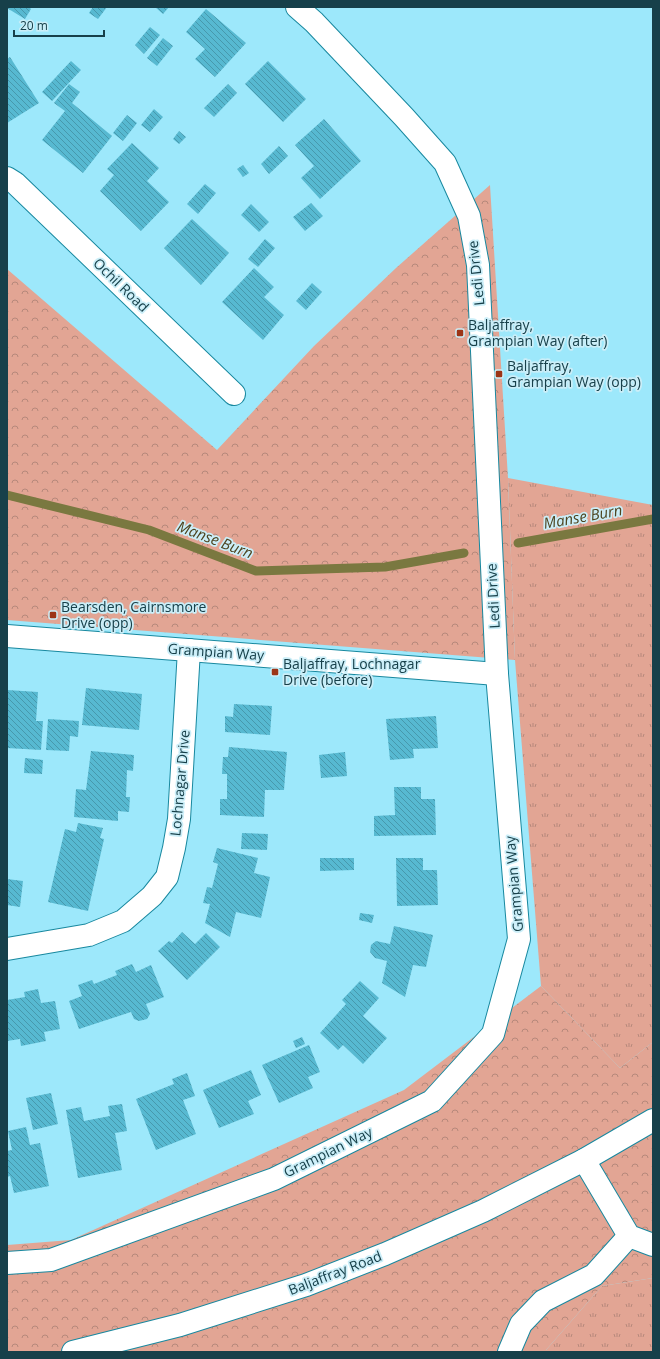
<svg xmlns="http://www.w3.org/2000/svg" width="660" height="1359" viewBox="0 0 660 1359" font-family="'Open Sans',sans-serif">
	<defs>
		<pattern id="grass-tufts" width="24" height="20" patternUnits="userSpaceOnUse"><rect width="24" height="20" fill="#e2a594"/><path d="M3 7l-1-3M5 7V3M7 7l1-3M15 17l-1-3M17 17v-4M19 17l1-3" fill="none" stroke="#b6887b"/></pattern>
		<pattern id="forest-crowns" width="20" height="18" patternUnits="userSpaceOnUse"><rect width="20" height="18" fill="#e2a594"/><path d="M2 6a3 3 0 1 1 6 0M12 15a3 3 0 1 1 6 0" fill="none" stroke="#b6887b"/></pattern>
		<pattern id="building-back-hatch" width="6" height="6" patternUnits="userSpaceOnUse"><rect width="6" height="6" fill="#57b9d1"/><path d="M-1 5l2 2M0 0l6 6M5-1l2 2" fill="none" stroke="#4798ac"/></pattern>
	</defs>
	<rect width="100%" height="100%" fill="#9de8fb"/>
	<g fill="url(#grass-tufts)">
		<path d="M508 478 653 505V1042L620 1068 541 986 515 660Z"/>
		<path d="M653 1278V1352H546V1350L602 1286Z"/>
	</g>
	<g fill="url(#forest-crowns)">
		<path d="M490 185 508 478 515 660 7 620V269L217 450 314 346 396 268Z"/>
		<path d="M541 986 620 1068 653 1042V1278L602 1286 546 1350V1352H7V1245L71 1240 404 1090Z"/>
	</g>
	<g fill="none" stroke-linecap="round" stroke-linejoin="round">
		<g stroke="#7a7840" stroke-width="9">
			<path d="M7 495 149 530 256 571 385 567 464 553"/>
			<path d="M518 543 653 519"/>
		</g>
	</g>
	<g fill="url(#building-back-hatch)">
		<path d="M7 7H29L31 9 25 19 7 8Z"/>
		<path d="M93 7H107L98 19 89 13Z"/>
		<path d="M155 7H169L163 14Z"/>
		<path d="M206 9 246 43 215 77 195 59 205 49 186 32Z"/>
		<path d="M150 27 160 35 144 54 135 45Z"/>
		<path d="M163 38 173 46 157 66 147 58Z"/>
		<path d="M10 57 39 103 7 123V59Z"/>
		<path d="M71 61 81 70 52 101 42 92Z"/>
		<path d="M268 61 306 99 283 122 245 84Z"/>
		<path d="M69 84 80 92 72 103 112 136 83 173 42 140 65 111 54 103Z"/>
		<path d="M228 84 237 93 214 117 204 108Z"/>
		<path d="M154 109 163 117 150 132 141 125Z"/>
		<path d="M127 115 137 123 123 141 113 133Z"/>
		<path d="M324 119 361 161 320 199 301 178 314 166 295 145Z"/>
		<path d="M179 131 186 137 179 144 173 139Z"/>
		<path d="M132 143 159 168 147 181 169 202 141 231 100 191 114 175 107 169Z"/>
		<path d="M279 146 288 156 269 174 261 164Z"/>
		<path d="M243 165 249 173 243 177 237 169Z"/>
		<path d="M205 184 216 193 198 214 187 204Z"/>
		<path d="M311 203 323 216 305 231 293 217Z"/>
		<path d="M251 204 269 222 259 232 241 215Z"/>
		<path d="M192 219 229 253 201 285 164 248Z"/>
		<path d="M265 239 275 248 258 267 248 259Z"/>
		<path d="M254 268 274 287 264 297 284 315 263 340 222 302Z"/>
		<path d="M312 283 322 292 306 310 296 301Z"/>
		<path d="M86 688 142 694 139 730 82 725Z"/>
		<path d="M7 690 38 692 36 721H43L41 750 7 748Z"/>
		<path d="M234 704 272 706 270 735 225 732V716L233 717Z"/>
		<path d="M436 716 438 748 413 749 414 758 390 760 386 719Z"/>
		<path d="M48 719 79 721 78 737 70 736 69 751 46 750Z"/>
		<path d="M229 747 287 752 284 790H265L264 817 220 815V799H227V774H222L223 757H228Z"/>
		<path d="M91 751 134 755 133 771 127 770 126 797H130L129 812 118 811V821L74 817 76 789 86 790Z"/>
		<path d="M345 752 347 776 321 778 319 755Z"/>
		<path d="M25 758 43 760 42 774 24 773Z"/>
		<path d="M394 787H421V799H435L436 835 374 836V816L395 815Z"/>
		<path d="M78 823 103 828 100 838 104 839 88 911 48 902 65 829 76 832Z"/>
		<path d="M242 833 268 834 267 850 241 849Z"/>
		<path d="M217 848 258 858 254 873 270 877 261 918 236 912 230 937 205 923 210 904 203 903 207 887 212 888 218 864 213 862Z"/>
		<path d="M320 858H354V870L320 871Z"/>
		<path d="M396 858H423V870H437L438 905 397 906Z"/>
		<path d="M7 879 23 881 20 907 7 905Z"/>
		<path d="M360 913 374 915 372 923 359 920Z"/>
		<path d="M394 926 433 935 426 967 413 965 405 997 382 983 387 961 375 958 370 952 371 945 376 941 390 944Z"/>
		<path d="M182 932 195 944 206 933 220 947 187 980 158 951 169 941 172 943Z"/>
		<path d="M132 964 136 972 151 965 164 997 146 1004 150 1014 147 1019 139 1021 134 1019 131 1012 79 1029 69 1001 82 996 78 985 92 980 94 984 117 975 115 971Z"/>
		<path d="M360 981 379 998 363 1016 387 1038 363 1064 343 1045 338 1050 320 1033 346 1004 342 1000Z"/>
		<path d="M38 989 41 1003 55 1001 60 1029 44 1032 46 1041 21 1046 20 1039 7 1041V1000L25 997 24 992Z"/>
		<path d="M302 1037 305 1044 296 1048 293 1041Z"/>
		<path d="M309 1045 320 1072 308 1077 313 1088 279 1103 262 1065Z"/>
		<path d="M251 1070 261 1095 248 1101 254 1114 219 1128 203 1090Z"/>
		<path d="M187 1073 195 1096 183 1100 196 1134 156 1150 136 1099 174 1084 172 1079Z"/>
		<path d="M51 1093 58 1124 33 1130 26 1098Z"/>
		<path d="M122 1104 127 1131 115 1133 122 1170 78 1178 66 1110 81 1107 84 1121 110 1116 108 1106Z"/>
		<path d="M26 1127 30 1145 40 1143 49 1186 14 1193 10 1176 7 1177V1151L12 1150 8 1131Z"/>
	</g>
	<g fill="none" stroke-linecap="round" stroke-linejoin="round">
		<defs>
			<g id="minor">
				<path d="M7 178 15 183 234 394"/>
				<path d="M7 636 497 674"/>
				<path d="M7 949 89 935 123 921 152 896 167 877 174 848 179 819 189 650"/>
				<path d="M584 1160 629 1236 653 1245"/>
				<path d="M7 1263 51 1260 274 1179 432 1101 493 1034 519 939 497 674 478 265 469 216 445 163 404 117 314 22 297 7"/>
				<path d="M509 1352 521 1324 543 1301 594 1275 629 1236"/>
			</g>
			<path id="major" d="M73 1352 180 1325 306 1285 385 1254 483 1211 584 1160 653 1120"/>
		</defs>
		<use href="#minor" stroke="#18889f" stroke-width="24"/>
		<use href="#major" stroke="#18889f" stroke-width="24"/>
		<use href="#minor" stroke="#fff" stroke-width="22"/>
		<use href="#major" stroke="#fff" stroke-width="22"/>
	</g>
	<g fill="#9c3517" stroke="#cbeef8" stroke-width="1.5">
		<rect x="456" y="329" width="8" height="8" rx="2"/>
		<rect x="495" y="370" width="8" height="8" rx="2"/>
		<rect x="49" y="611" width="8" height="8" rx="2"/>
		<rect x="271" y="668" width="8" height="8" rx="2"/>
	</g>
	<g text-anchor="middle" stroke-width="3.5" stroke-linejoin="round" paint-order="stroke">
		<g font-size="14" fill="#17404a" stroke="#cbeef8">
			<text transform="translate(476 273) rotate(-96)" y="5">Ledi Drive</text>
			<text transform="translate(121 285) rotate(44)" y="5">Ochil Road</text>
			<text transform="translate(493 596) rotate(-93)" y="5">Ledi Drive</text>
			<text transform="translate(216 652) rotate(4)" y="5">Grampian Way</text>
			<text transform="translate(180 783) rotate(-85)" y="5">Lochnagar Drive</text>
			<text transform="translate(514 884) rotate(-95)" y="5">Grampian Way</text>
			<text transform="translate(328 1152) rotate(-26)" y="5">Grampian Way</text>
			<text transform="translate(335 1273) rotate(-21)" y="5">Baljaffray Road</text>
		</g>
		<g font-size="14" fill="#17404a" stroke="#cbeef8" text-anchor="start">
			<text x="468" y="330">Baljaffray,<tspan x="468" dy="16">Grampian Way (after)</tspan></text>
			<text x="507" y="371">Baljaffray,<tspan x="507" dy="16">Grampian Way (opp)</tspan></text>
			<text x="61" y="612">Bearsden, Cairnsmore<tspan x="61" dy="16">Drive (opp)</tspan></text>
			<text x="283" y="669">Baljaffray, Lochnagar<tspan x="283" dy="16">Drive (before)</tspan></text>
		</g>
		<g font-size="15" font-style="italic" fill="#4d4420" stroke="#cbeef8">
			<text transform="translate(583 517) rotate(-10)" y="5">Manse Burn</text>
			<text transform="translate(215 540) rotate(21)" y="5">Manse Burn</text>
		</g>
	</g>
	<rect width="660" height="1359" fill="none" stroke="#17404a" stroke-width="16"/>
	<path d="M14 30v6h90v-6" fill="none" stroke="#17404a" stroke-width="2"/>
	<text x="20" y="30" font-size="12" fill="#17404a" stroke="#cbeef8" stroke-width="3" paint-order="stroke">20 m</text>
</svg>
